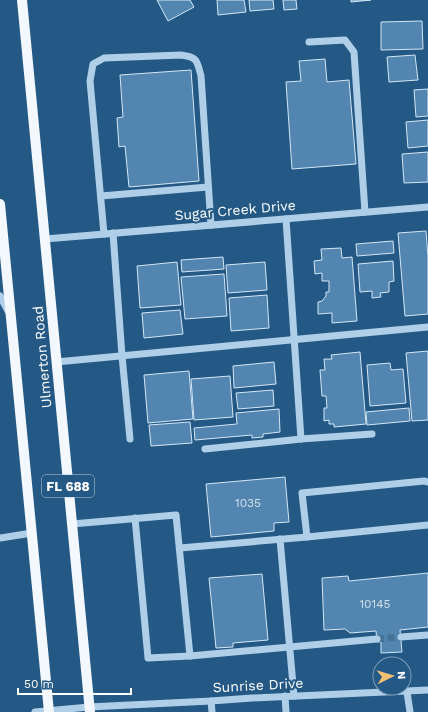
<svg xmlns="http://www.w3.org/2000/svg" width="428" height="712" viewBox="0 0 428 712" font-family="'Work Sans',sans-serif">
	<rect width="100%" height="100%" fill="#255985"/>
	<g fill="#5285af" stroke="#d3e7f6">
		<path d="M157 0H190L194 7 168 21Z"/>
		<path d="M217 0H244L246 12 218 15Z"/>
		<path d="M249 0H273L274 9 250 11Z"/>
		<path d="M283 0H296L297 9 284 10Z"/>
		<path d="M351 0H371L351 2Z"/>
		<path d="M422 21 423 49 381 50V22Z"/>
		<path d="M415 55 418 80 389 82 387 57Z"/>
		<path d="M325 59 327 82 349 80 356 164 292 169 286 82 301 81 299 61Z"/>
		<path d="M191 70 199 181 129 187 125 146 119 147 117 118 123 117 120 75Z"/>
		<path d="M428 89V116L416 117 414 90Z"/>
		<path d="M428 120V146L408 148 406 122Z"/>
		<path d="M428 152V182L404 183 402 154Z"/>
		<path d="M426 231 428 257V314L405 316 398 233Z"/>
		<path d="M393 241 394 253 357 256 356 244Z"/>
		<path d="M341 248 342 258 352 257 357 321 332 323V313L318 314V302L322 301 326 296V292H329V281H322V273L315 274 314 261 322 260 321 249Z"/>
		<path d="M223 257 224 269 182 272 181 260Z"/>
		<path d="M393 261 394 281 389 282V292L380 293 381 297 372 298V291L360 292 358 264Z"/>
		<path d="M177 262 181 305 140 308 137 266Z"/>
		<path d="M265 262 267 290 228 293 226 265Z"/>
		<path d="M224 274 227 316 185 319 181 277Z"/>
		<path d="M267 295 269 328 231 331 229 298Z"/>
		<path d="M180 310 183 334 144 338 142 313Z"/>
		<path d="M428 351V420L412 421 406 353Z"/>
		<path d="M360 352 366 424 334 427V424H329V420L324 421V408H327L326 396H322L320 370H325L324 359H332L331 355Z"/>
		<path d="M274 362 276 384 234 388 233 366Z"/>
		<path d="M390 363 391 370 403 369 406 403 370 406 367 365Z"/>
		<path d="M189 371 193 419 148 423 144 375Z"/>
		<path d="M230 376 233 417 194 420 191 379Z"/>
		<path d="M273 390 274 406 238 409 236 393Z"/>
		<path d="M409 408 410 421 367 425 366 412Z"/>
		<path d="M279 409 280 432 263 434V437L252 438V435L195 440 194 428 237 424 236 413Z"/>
		<path d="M190 422 192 443 151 446 149 425Z"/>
		<path d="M285 477 289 522 274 523V531L211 537 206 484Z"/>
		<path d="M428 573V627L400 630 402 652 381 653V642H377L376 631 350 633 345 629 324 630 322 578 348 576 349 581Z"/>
		<path d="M262 574 268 640 233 643V647L216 648 209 578Z"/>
	</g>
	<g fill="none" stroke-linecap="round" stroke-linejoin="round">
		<path stroke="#467297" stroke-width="7" stroke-dasharray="7 3.5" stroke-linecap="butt" d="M377 639 401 637"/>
		<g stroke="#afcfe8" stroke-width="7">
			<path d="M309 42 345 40 354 52 365 212"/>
			<path d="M101 196 208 187"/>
			<path d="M113 233 122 356 130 439"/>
			<path d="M104 234 90 81 93 64 104 58 181 55C198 57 197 61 201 76L211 225"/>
			<path d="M45 239 428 207"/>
			<path d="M0 296 8 311"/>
			<path d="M56 362 428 327"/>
			<path d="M301 439 372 434"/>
			<path d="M205 449 301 439 286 219"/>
			<path d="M135 518 148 658 190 656 377 639"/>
			<path d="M72 524 176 515 190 656"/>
			<path d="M307 537 428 525"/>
			<path d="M0 538 32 533"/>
			<path d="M280 539 294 696"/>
			<path d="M180 548 307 537 302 493 424 481 428 482"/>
			<path d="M401 637 428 635"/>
			<path d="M407 692 410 712"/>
			<path d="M285 696 286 712"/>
			<path d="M211 701 212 712"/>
			<path d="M35 712 89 707 211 701 252 698 428 690"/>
		</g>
		<g stroke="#f2f8fe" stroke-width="10">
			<path d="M22 0 90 712"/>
			<path d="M0 204 49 712"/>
		</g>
	</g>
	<g text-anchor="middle" stroke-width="4" stroke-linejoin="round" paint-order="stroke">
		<g font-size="12" fill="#d4e0eb">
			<text x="248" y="507">1035</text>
			<text x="375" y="608">10145</text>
		</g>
		<rect fill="#255985" stroke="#becdda" stroke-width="1" x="42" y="475" width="52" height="22" rx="3"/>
		<g font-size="13" font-weight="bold" fill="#fff">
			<text x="68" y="491">FL 688</text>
		</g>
		<g font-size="14" fill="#fff" stroke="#255985">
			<text transform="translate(235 210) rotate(-5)" y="5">Sugar Creek Drive</text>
			<text transform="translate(42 357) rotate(-95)" y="5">Ulmerton Road</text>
			<text transform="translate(258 685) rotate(-3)" y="5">Sunrise Drive</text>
		</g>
	</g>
	<g transform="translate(392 676) rotate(85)"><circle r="19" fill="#255985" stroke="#7c9bb6"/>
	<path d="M0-3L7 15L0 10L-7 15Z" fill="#f2c074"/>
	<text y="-6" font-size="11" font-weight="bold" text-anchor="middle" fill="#ffffff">N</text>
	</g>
	<path d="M18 688v6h113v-6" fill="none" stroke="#ffffff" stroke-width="2"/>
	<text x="24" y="688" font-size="12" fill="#ffffff" stroke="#255985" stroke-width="3" paint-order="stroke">50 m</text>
</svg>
